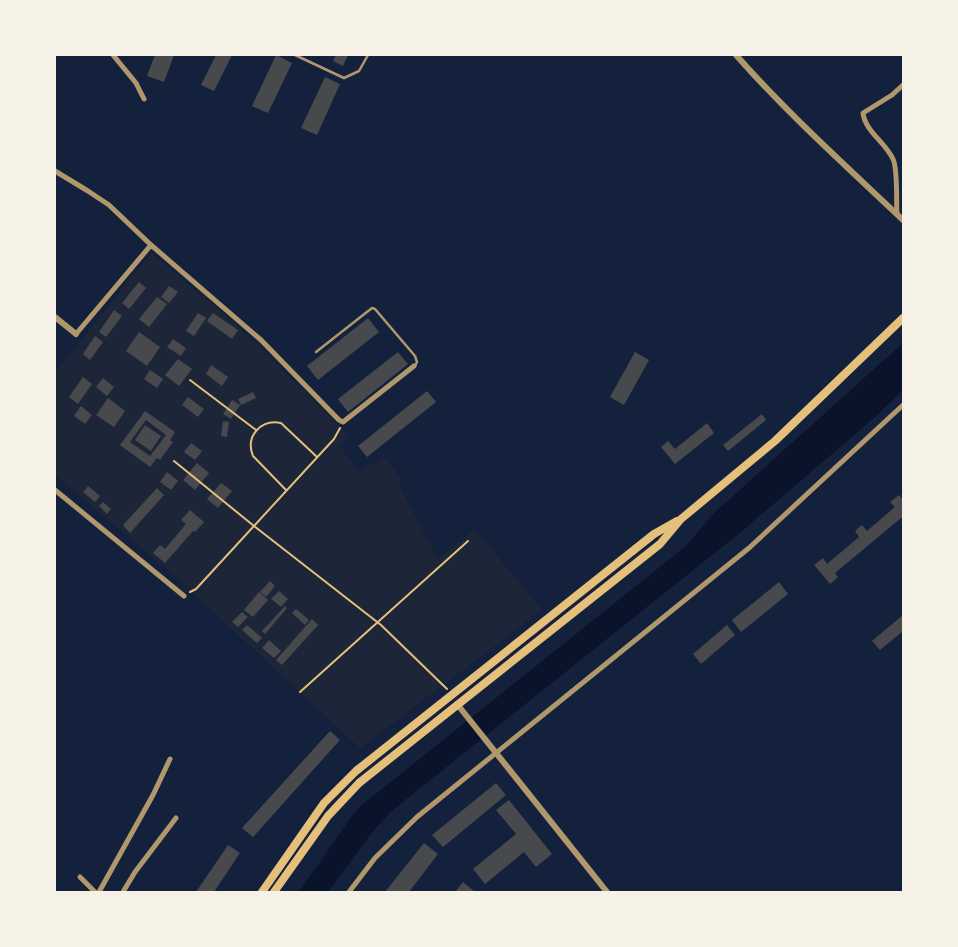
<svg xmlns="http://www.w3.org/2000/svg" width="958" height="947" viewBox="0 0 958 947" font-family="Mulish,sans-serif">
	<rect width="100%" height="100%" fill="#14213d"/>
	<path fill="#1d2539" d="M151 253 238 326 350 436 339 445 359 472 384 457 403 480 398 484 438 559 475 529 542 610 360 748 167 569 55 475V373Z"/>
	<path fill="#0b132b" d="M903 343V390L875 417 741 532 395 808 373 831 328 892H299L351 817 363 804 685 547 714 513Z"/>
	<g fill="#48494c" fill-rule="evenodd">
		<path d="M155 55H174L164 82 147 76Z"/>
		<path d="M216 55H232L214 91 201 85Z"/>
		<path d="M276 55 292 63 268 113 252 106Z"/>
		<path d="M336 55H348L343 66 333 61Z"/>
		<path d="M325 77 340 84 317 135 301 128Z"/>
		<path d="M139 282 146 288 129 309 122 303Z"/>
		<path d="M169 286 178 292 169 303 161 297Z"/>
		<path d="M157 297 167 304 149 327 139 319Z"/>
		<path d="M114 310 122 316 106 337 99 332Z"/>
		<path d="M198 313 206 318 194 336 186 331Z"/>
		<path d="M213 313 238 330 232 339 207 321Z"/>
		<path d="M368 318 379 332 318 380 307 366Z"/>
		<path d="M139 332 160 347 147 366 126 351Z"/>
		<path d="M95 336 103 342 90 360 83 354Z"/>
		<path d="M173 339 186 348 181 356 167 347Z"/>
		<path d="M398 352 408 364 348 412 338 399Z"/>
		<path d="M635 352 649 360 624 405 610 397Z"/>
		<path d="M178 359 192 369 179 386 165 375Z"/>
		<path d="M211 365 228 377 222 386 206 374Z"/>
		<path d="M150 370 163 379 157 388 144 379Z"/>
		<path d="M83 377 92 384 78 404 69 397Z"/>
		<path d="M103 378 114 387 107 396 96 387Z"/>
		<path d="M427 391 436 402 367 457 358 446Z"/>
		<path d="M253 392 256 398 241 405 238 399Z"/>
		<path d="M188 397 204 409 198 417 182 405Z"/>
		<path d="M108 398 125 411 114 427 96 415Z"/>
		<path d="M232 400 240 405 231 419 223 414Z"/>
		<path d="M81 406 92 415 85 424 74 416Z"/>
		<path d="M145 411 175 432 170 440 173 442 160 460 157 458 150 467 120 445ZM146 420 166 435 150 456 130 442Z"/>
		<path d="M762 414 766 420 728 451 723 445Z"/>
		<path d="M223 421 229 422 227 437 221 436Z"/>
		<path d="M707 423 714 433 675 464 661 447 668 441 675 449Z"/>
		<path d="M145 425 161 436 151 451 135 440Z"/>
		<path d="M191 443 202 451 195 460 184 452Z"/>
		<path d="M197 463 209 473 195 490 183 480Z"/>
		<path d="M167 472 178 481 171 490 160 482Z"/>
		<path d="M221 483 232 491 218 508 207 499Z"/>
		<path d="M88 486 100 496 95 502 83 492Z"/>
		<path d="M157 488 164 495 130 533 123 525Z"/>
		<path d="M899 495 903 500V520L901 518 835 573 838 577 830 584 814 565 823 558 827 564 859 537 855 531 862 525 867 531 895 507 890 502Z"/>
		<path d="M103 502 111 509 107 514 99 506Z"/>
		<path d="M190 510 204 522 195 532 193 531 165 563 153 553 160 545 165 549 186 524 181 520Z"/>
		<path d="M270 581 275 586 266 597 260 592Z"/>
		<path d="M779 582 788 594 741 632 732 620Z"/>
		<path d="M279 591 288 599 281 607 271 599Z"/>
		<path d="M259 592 268 600 253 617 244 610Z"/>
		<path d="M285 606 287 608 265 634 262 631Z"/>
		<path d="M296 609 309 620 305 625 292 613Z"/>
		<path d="M242 612 248 617 238 627 232 622Z"/>
		<path d="M903 615V631L880 650 872 641Z"/>
		<path d="M312 619 318 625 282 665 276 660Z"/>
		<path d="M247 625 262 638 257 643 242 630Z"/>
		<path d="M727 625 735 635 701 664 693 654Z"/>
		<path d="M269 640 281 651 274 658 262 648Z"/>
		<path d="M330 731 340 740 253 837 242 828Z"/>
		<path d="M496 783 506 795 443 847 432 835Z"/>
		<path d="M509 800 552 854 536 867 524 852 485 884 473 869 516 834 496 810Z"/>
		<path d="M424 843 438 854 409 892H385Z"/>
		<path d="M228 845 240 853 214 892H196Z"/>
		<path d="M463 882 475 892H455Z"/>
	</g>
	<g fill="none" stroke-linecap="round" stroke-linejoin="round">
		<g stroke="#e5c07b" stroke-width="2">
			<path d="M190 380 256 430"/>
			<path d="M174 461 254 526 381 625 447 689"/>
			<path d="M286 490 253 456C245 436 261 419 281 423L317 457"/>
			<path d="M190 592 196 589 334 439 340 428"/>
			<path d="M300 692 468 541"/>
		</g>
		<g stroke="#b1986c" stroke-width="2.5">
			<path d="M295 55 344 78 359 71 368 55"/>
			<path d="M316 352 372 308 375 309 415 356 417 362 415 366"/>
		</g>
		<g stroke="#b1986c" stroke-width="5">
			<path d="M113 55 136 83 144 99"/>
			<path d="M55 171 88 191 109 205 151 245"/>
			<path d="M897 214C896 201 898 169 893 159 885 142 865 131 863 113L892 95 903 85"/>
			<path d="M76 334 151 245 261 340 339 420 343 422 414 366"/>
			<path d="M55 490 184 596"/>
			<path d="M80 877 95 892"/>
			<path d="M99 892 153 795 170 759"/>
			<path d="M123 892 135 872 176 818"/>
			<path d="M349 892 375 858 417 817 749 548 903 405"/>
		</g>
		<g stroke="#b1986c" stroke-width="6">
			<path d="M736 55C788 114 846 166 903 220"/>
			<path d="M55 317 76 334"/>
			<path d="M457 704 607 892"/>
		</g>
		<g stroke="#e5c07b" stroke-width="8">
			<path d="M262 892 324 803 356 771 654 534 677 521"/>
			<path d="M274 892 328 816 359 783 660 544 681 519 775 441 903 318"/>
		</g>
	</g>
	<rect width="958" height="947" fill="none" stroke="#f6f1e7" stroke-width="112"/>
</svg>
